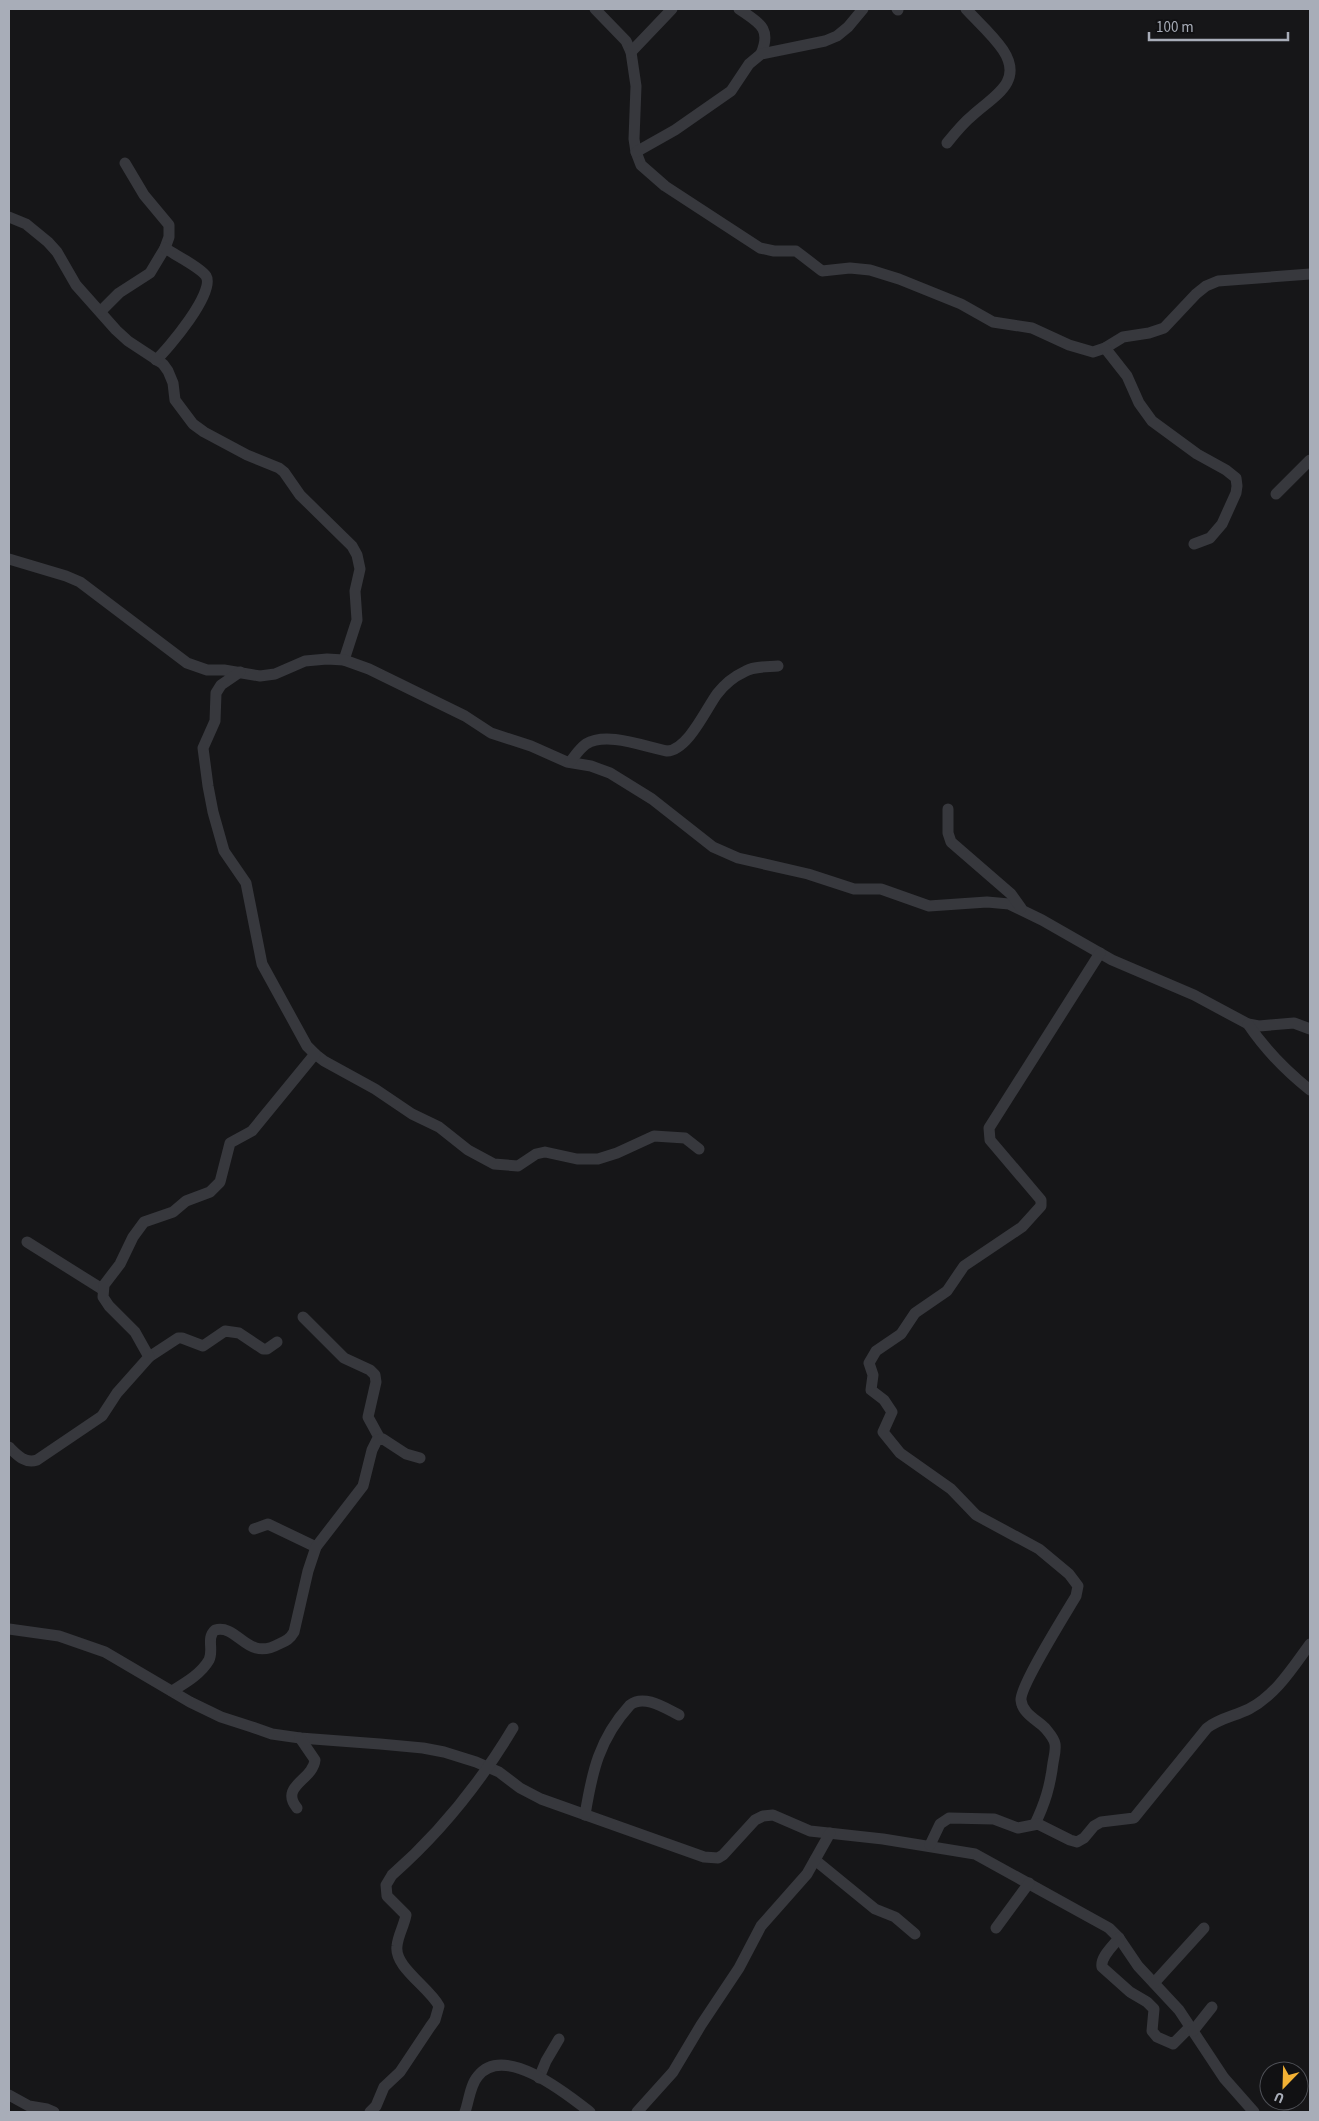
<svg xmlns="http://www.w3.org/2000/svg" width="1319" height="2121" viewBox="0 0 1319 2121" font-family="'Source Sans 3',sans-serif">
	<rect width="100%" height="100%" fill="#161618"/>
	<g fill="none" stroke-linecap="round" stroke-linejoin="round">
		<g stroke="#37383d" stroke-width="11">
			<path d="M595 9 626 41 631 52 636 86 634 139 636 152 641 165 665 186 760 248 774 251H796L822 271 850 268 870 270 899 279 961 304 993 322 1032 328 1069 345 1093 352 1105 348 1123 337 1149 333 1164 328 1196 294 1206 286 1218 281 1310 274"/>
			<path d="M739 9C759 23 772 28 761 54"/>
			<path d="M897 9 898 10"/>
			<path d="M631 52 672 9"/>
			<path d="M947 143C955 133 963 123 973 115 994 96 1024 82 1003 50 993 35 978 22 966 9"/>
			<path d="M636 152 675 130 731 91 749 64 761 54 825 41 837 36 848 27 863 9"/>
			<path d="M9 217 26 224 48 242 57 252 76 285 116 330 128 341 163 364 168 371 173 383 175 400 193 424 204 432 247 455 279 468 284 472 300 495 352 546 357 555 360 569 355 591 357 620 344 660"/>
			<path d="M101 311 119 293 150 273 165 248 169 237V225L144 195 125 163"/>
			<path d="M1105 348 1127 376 1139 403 1152 421 1197 454 1226 470 1236 478 1237 486 1236 493 1222 524 1210 538 1194 544"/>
			<path d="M156 360C168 349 216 292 206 276 200 267 175 255 165 248"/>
			<path d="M1276 494 1310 460"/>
			<path d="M9 559 66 576 80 582 187 663 207 670H224L260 676 275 674 305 661 327 659 344 660 369 669 465 716 491 733 531 746 567 762 591 766 610 773 652 799 713 847 738 858 808 874 854 889H881L929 906 987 902 1009 904 1042 920 1112 960 1194 995 1248 1024 1259 1026 1294 1023 1310 1029"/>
			<path d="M570 762C575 756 579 749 586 744 607 731 645 747 667 751 688 750 706 709 717 694 724 685 733 677 744 672 753 666 767 667 778 666"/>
			<path d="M948 809V833L951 842 1011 894 1021 908"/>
			<path d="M1248 1024C1266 1051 1285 1070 1310 1090"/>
			<path d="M315 1054 324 1061 375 1089 412 1114 439 1127 468 1150 494 1164 518 1166 536 1154 545 1152 577 1159H598L617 1153 654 1136 685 1138 699 1149"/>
			<path d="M27 1242 102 1289"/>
			<path d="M303 1317 344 1358 370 1370 375 1375 376 1382 368 1417 380 1439"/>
			<path d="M149 1357 178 1338H182L203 1346 225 1331 239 1333 263 1349H267L277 1342"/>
			<path d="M9 1447C17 1455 25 1464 37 1460L102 1416 117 1393 149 1357 135 1332 109 1306 103 1297 104 1285 120 1264 133 1237 144 1222 173 1212 186 1201 210 1192 220 1182 230 1143 252 1131 315 1054 307 1046 262 964 246 883 224 851 213 812 208 786 203 748 215 721 216 693 221 685 240 672"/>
			<path d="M254 1529 268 1524 316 1547"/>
			<path d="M9 1629 59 1636 105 1652 190 1702 221 1717 252 1727 272 1734 300 1738 380 1744 423 1748 444 1752 476 1762 499 1772 520 1788 541 1799 704 1857 718 1858 723 1855 755 1820 763 1816 773 1815 810 1831 883 1839 975 1854 1109 1928 1119 1938 1138 1966 1179 2010 1224 2078 1254 2112"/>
			<path d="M172 1691C185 1683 201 1674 209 1660 214 1650 206 1638 215 1630 239 1624 246 1662 279 1644 286 1641 290 1639 294 1632L308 1571 316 1547 363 1486 372 1450 377 1440 383 1439 406 1454 420 1458"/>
			<path d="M297 1808C279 1786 313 1780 315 1760L300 1738"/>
			<path d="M585 1815C592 1772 599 1739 630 1705 644 1694 665 1708 679 1715"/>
			<path d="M1035 1824C1045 1803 1050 1787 1053 1763 1054 1757 1056 1750 1055 1744 1054 1738 1049 1733 1045 1728 1037 1720 1022 1713 1021 1700 1020 1686 1066 1613 1076 1596L1078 1586 1069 1574 1039 1549 976 1515 951 1489 900 1453 883 1432 892 1412 884 1400 871 1390 873 1375 869 1363 876 1351 901 1334 915 1313 947 1291 964 1266 1022 1227 1041 1206V1200L990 1140 989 1128 1100 953"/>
			<path d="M930 1845 940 1824 949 1818 994 1819 1018 1828 1038 1824 1070 1840 1077 1842 1084 1838 1094 1826 1101 1822 1134 1818 1207 1728C1220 1718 1235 1716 1249 1709 1276 1695 1293 1667 1310 1644"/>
			<path d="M815 1860 875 1909 895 1917 915 1934"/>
			<path d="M996 1928 1029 1883"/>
			<path d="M1119 1938C1113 1946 1100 1957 1102 1967L1130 1992 1147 2002 1154 2009 1152 2031 1157 2037 1173 2044 1190 2027"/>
			<path d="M1154 1983 1204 1928"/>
			<path d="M1193 2031 1212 2007"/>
			<path d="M539 2078 546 2061 559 2039"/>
			<path d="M9 2095 29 2106 47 2109 54 2112"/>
			<path d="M370 2112 376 2106 384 2087 400 2072 430 2027 435 2020 439 2006C429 1987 394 1967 397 1946 398 1935 404 1926 406 1915L387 1896 386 1885 392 1875C441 1832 480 1783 513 1728"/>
			<path d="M465 2112C469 2101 470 2085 478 2076 504 2043 567 2094 590 2112"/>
			<path d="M637 2112 673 2072 701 2025 739 1968 761 1926 807 1874 830 1833"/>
		</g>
	</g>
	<rect width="1319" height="2121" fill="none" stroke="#a8adb8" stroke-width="20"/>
	<g transform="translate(1284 2086) rotate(203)"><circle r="24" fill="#111113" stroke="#4d4f55"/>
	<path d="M0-4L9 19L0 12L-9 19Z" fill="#f2b134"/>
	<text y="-8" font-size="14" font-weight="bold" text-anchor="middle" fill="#a8adb8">U</text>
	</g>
	<path d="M1149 32v8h139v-8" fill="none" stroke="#a8adb8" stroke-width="2.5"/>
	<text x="1156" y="32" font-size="15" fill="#a8adb8" stroke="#111113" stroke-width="4" paint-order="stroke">100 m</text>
</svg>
